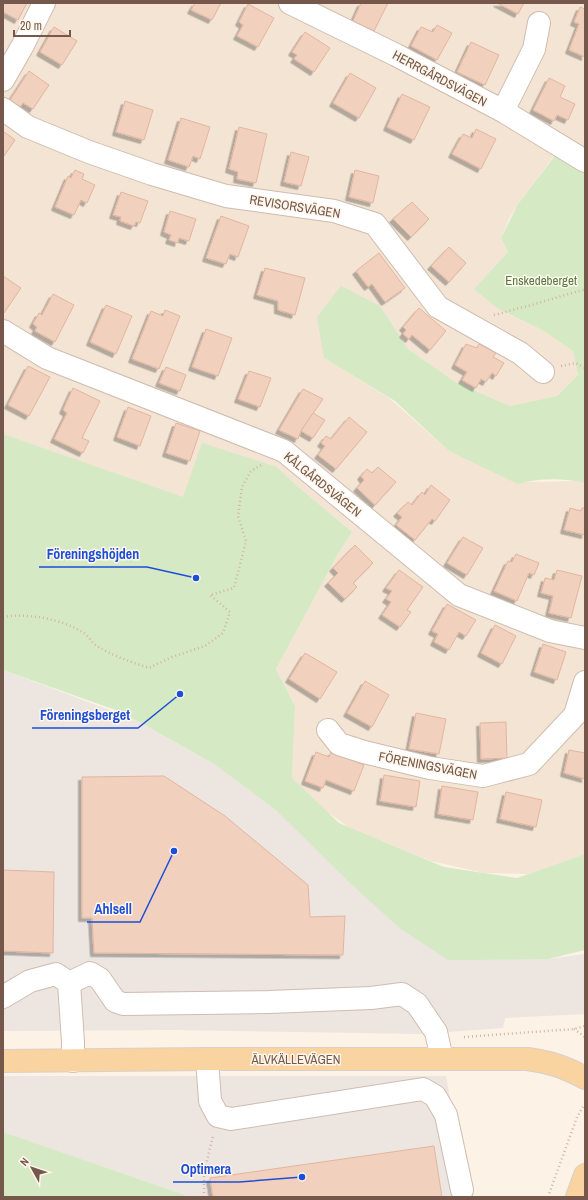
<svg xmlns="http://www.w3.org/2000/svg" width="588" height="1200" viewBox="0 0 588 1200" font-family="'Archivo Narrow',sans-serif">
	<defs>
		<filter id="shadow"><feDropShadow dx="-3.5" dy="3.5" stdDeviation="0" flood-color="#0004"/></filter>
	</defs>
	<rect width="100%" height="100%" fill="#fcf2e6"/>
	<path fill="#f3e4d4" d="M3 3H585V171L556 153 518 204 509 219 501 238 508 252 474 289 510 315 542 330 573 351 578 375 557 396 510 406 457 383 408 349 380 306 324 358 389 398 449 451 526 482 577 481 585 483V854L528 874 484 873 431 861 350 828 326 811 292 778 295 706 276 669 339 552 352 532 296 485 277 467 183 498 3 434Z"/>
	<g fill="#ece5e0">
		<path d="M3 670 131 718 214 764 277 811 548 959 585 954V1014L505 1018 503 1028 418 1034 173 1030 3 1031Z"/>
		<path d="M3 1076H446L468 1197H186L185 1195 3 1132Z"/>
	</g>
	<g fill="#d5e9c4">
		<path d="M557 153 585 171V483C564 478 538 478 518 484L449 451 395 401 324 358 317 317 341 286 380 306 408 349 457 383 510 406 557 396 578 375 573 351 542 330 499 309 474 289 508 252 501 238 518 204Z"/>
		<path d="M3 434 183 497 202 443 277 467 296 485 352 532 339 552 276 669 295 706 292 778 339 823 444 867 517 878 585 854V950L548 959 448 960 401 929 351 884 277 811 214 764 121 712 3 670Z"/>
		<path d="M3 1132 185 1195 186 1197H3Z"/>
	</g>
	<g fill="#f1d0be" stroke="#e3b59f" filter="url(#shadow)">
		<path d="M3 3H27L18 20 3 12Z"/>
		<path d="M195 3H221L212 20 191 10Z"/>
		<path d="M361 3H388L374 31 353 21Z"/>
		<path d="M497 3H524L518 14Z"/>
		<path d="M248 4 274 18 258 47 237 36 243 25 239 22Z"/>
		<path d="M580 7 585 9V57L569 50 579 24 574 22Z"/>
		<path d="M437 25 452 33 437 60 411 46 421 27 433 32Z"/>
		<path d="M54 27 77 41 62 65 40 52Z"/>
		<path d="M305 32 330 48 314 72 294 59 297 55 292 52Z"/>
		<path d="M471 42 499 55 485 85 457 72Z"/>
		<path d="M29 71 49 85 33 109 23 103 20 107 10 100Z"/>
		<path d="M350 73 376 88 359 118 333 103Z"/>
		<path d="M549 78 565 86 560 97 575 104 568 120 557 115 554 121 533 110Z"/>
		<path d="M402 94 430 107 414 140 387 127Z"/>
		<path d="M125 101 153 110 144 140 116 132Z"/>
		<path d="M181 118 210 127 200 159 193 156 189 167 168 160Z"/>
		<path d="M239 127 267 134 256 183 237 179 238 172 229 169Z"/>
		<path d="M476 129 496 139 481 169 452 154 463 134 472 138Z"/>
		<path d="M3 131 15 140 4 156H3Z"/>
		<path d="M291 152 309 157 301 186 284 182Z"/>
		<path d="M75 170 84 174 82 179 95 185 87 203 81 200 74 215 55 207 68 176 71 178Z"/>
		<path d="M355 170 379 176 373 203 349 197Z"/>
		<path d="M121 192 148 201 140 223 136 222 134 226 120 221 121 217 113 215Z"/>
		<path d="M412 202 429 219 411 237 393 219Z"/>
		<path d="M170 211 196 219 189 241 179 238 178 243 169 240 171 235 164 232Z"/>
		<path d="M221 216 249 226 238 257 230 254 226 264 206 258Z"/>
		<path d="M449 247 466 263 449 282 431 266Z"/>
		<path d="M379 253 405 288 385 302 372 284 368 287 356 271Z"/>
		<path d="M265 268 305 278 295 315 278 310V301L257 295Z"/>
		<path d="M3 276 21 288 4 313 3 312Z"/>
		<path d="M53 294 74 305 55 342 35 331 37 327 33 324 39 313 42 315Z"/>
		<path d="M106 305 132 316 116 354 90 342Z"/>
		<path d="M419 308 446 331 430 350 412 335 409 339 403 334 406 330 403 327Z"/>
		<path d="M165 310 180 316 159 369 132 359 151 311 163 316Z"/>
		<path d="M206 329 232 338 218 376 192 367Z"/>
		<path d="M466 344 477 348 479 344 496 353 493 357 504 363 496 376 492 373 486 382 481 379 476 388 462 380 467 372 455 365Z"/>
		<path d="M28 366 50 377 29 416 8 405Z"/>
		<path d="M166 367 186 375 180 391 159 383Z"/>
		<path d="M249 371 271 378 260 407 238 399Z"/>
		<path d="M73 388 100 401 82 438 89 441 83 453 54 439 67 413 63 410Z"/>
		<path d="M303 389 323 399 301 431 298 439 279 430Z"/>
		<path d="M128 407 151 416 140 446 117 437Z"/>
		<path d="M313 413 325 420 313 438 301 431Z"/>
		<path d="M349 417 367 432 336 469 318 455 325 446 321 443 326 436 331 439Z"/>
		<path d="M176 423 200 431 190 461 166 453Z"/>
		<path d="M378 467 396 482 375 505 357 488 364 480 361 476 367 469 372 473Z"/>
		<path d="M431 485 450 500 435 521 432 519 415 540 396 525 402 517 397 513 408 502 412 505 422 492 425 495Z"/>
		<path d="M570 508 581 511 582 508H585V535L564 530Z"/>
		<path d="M463 537 483 548 467 575 447 563Z"/>
		<path d="M355 545 373 563 353 583 357 587 345 599 328 583 338 573 333 568Z"/>
		<path d="M516 554 539 563 534 575 529 573 517 601 494 591 508 561 512 562Z"/>
		<path d="M399 570 423 587 407 610 411 612 400 627 382 615 391 602 386 599 392 591 386 588Z"/>
		<path d="M557 570 582 576 571 618 549 613 553 596 541 593 545 578 554 580Z"/>
		<path d="M447 604 476 620 466 636 459 632 449 650 434 642 438 634 432 631Z"/>
		<path d="M495 625 516 636 502 664 481 653Z"/>
		<path d="M543 644 566 652 557 680 534 672Z"/>
		<path d="M305 653 337 672 320 699 289 679Z"/>
		<path d="M365 681 389 695 372 727 347 713Z"/>
		<path d="M416 713 446 719 439 754 409 749Z"/>
		<path d="M506 722 507 758 481 759 480 723Z"/>
		<path d="M569 750 585 753V779L564 773Z"/>
		<path d="M316 752 329 757 331 752 364 765 354 791 326 780 323 788 305 781Z"/>
		<path d="M384 775 420 781 416 807 380 801Z"/>
		<path d="M164 776 225 816 308 885 310 917 345 916 343 955 94 953 92 918H82V777Z"/>
		<path d="M442 786 478 792 473 820 438 814Z"/>
		<path d="M506 792 542 800 536 827 500 819Z"/>
		<path d="M3 870 54 872 53 953 3 951Z"/>
		<path d="M434 1146 442 1197H213L210 1178Z"/>
	</g>
	<g fill="none" stroke-linecap="round" stroke-linejoin="round">
		<defs>
			<g id="minor">
				<path d="M290 3 396 55 503 111 585 161"/>
				<path d="M3 80 23 45 44 3"/>
				<path d="M3 109 28 127 89 152 152 174 226 196 334 211 375 224 438 307 520 353 543 372"/>
				<path d="M503 111 534 49 539 23"/>
				<path d="M3 331 47 358 284 451 459 595 550 631 585 638"/>
				<path d="M328 730 339 744 364 752 430 768 483 776 529 764 575 715 585 682"/>
				<path d="M69 983 90 973 100 979 115 1001 123 1004 269 1002 371 998 402 994 417 1004 436 1032 442 1059"/>
				<path d="M3 997 30 981 56 974 69 983 73 1042V1061"/>
				<path d="M207 1059 210 1101 218 1116 231 1119 423 1089 435 1096 446 1115 462 1190"/>
			</g>
			<g id="major">
				<path d="M3 1061 207 1059H527C550 1062 565 1067 585 1078"/>
				<path d="M577 1197 585 1175"/>
			</g>
		</defs>
		<use href="#minor" stroke="#cfbcaf" stroke-width="24"/>
		<use href="#major" stroke="#d8d0cd" stroke-width="24"/>
		<g stroke="#d6b3a1" stroke-width="2.5" stroke-dasharray="1 3" stroke-linecap="butt">
			<path d="M494 315 535 304 582 290H585"/>
			<path d="M561 366 576 363 585 368"/>
			<path d="M3 617C29 613 62 619 84 633 89 637 92 643 97 646 113 656 131 662 149 668L172 657 205 646 223 633 230 612 210 595 234 588 246 541 238 516 242 487 251 471 263 464"/>
			<path d="M574 1029 585 1037"/>
			<path d="M464 1037 574 1029 585 1026"/>
			<path d="M204 1197V1173L213 1136"/>
			<path d="M548 1197 577 1117 585 1104"/>
		</g>
		<use href="#minor" stroke="#fff" stroke-width="22"/>
		<use href="#major" stroke="#f9d3a0" stroke-width="22"/>
	</g>
	<g text-anchor="middle" stroke-width="3" stroke-linejoin="round" paint-order="stroke">
		<g font-size="13" fill="#75584b" stroke="#fff6ec">
			<text transform="translate(440 78) rotate(28)" y="5">HERRGÅRDSVÄGEN</text>
			<text transform="translate(295 206) rotate(9)" y="5">REVISORSVÄGEN</text>
			<text transform="translate(323 484) rotate(39)" y="5">KÅLGÅRDSVÄGEN</text>
			<text transform="translate(428 765) rotate(11)" y="5">FÖRENINGSVÄGEN</text>
			<text x="296" y="1064">ÄLVKÄLLEVÄGEN</text>
		</g>
		<g font-size="13" fill="#567a43" stroke="#fff6ec">
			<text x="541" y="285">Enskedeberget</text>
		</g>
	</g>
	<path fill="none" stroke="#1d4ed8" stroke-width="1.5" d="M196 578L147 567H39M180 694L138 728H32M174 851L140 922H87M302 1177L239 1182H173"/>
	<g fill="#1d4ed8" stroke="#fff6ec" stroke-width="1.5">
		<circle cx="196" cy="578" r="4"/>
		<circle cx="180" cy="694" r="4"/>
		<circle cx="174" cy="851" r="4"/>
		<circle cx="302" cy="1177" r="4"/>
	</g>
	<g font-size="14" text-anchor="middle" font-weight="bold" fill="#1d4ed8" stroke="#fff6ec" stroke-width="3" stroke-linejoin="round" paint-order="stroke">
		<text x="93" y="559">Föreningshöjden</text>
		<text x="85" y="720">Föreningsberget</text>
		<text x="113" y="914">Ahlsell</text>
		<text x="206" y="1174">Optimera</text>
	</g>
	<rect width="588" height="1200" fill="none" stroke="#75584b" stroke-width="8"/>
	<g transform="translate(32 1168) rotate(310)" stroke="#fff6ec" stroke-width="3" paint-order="stroke">
	<path d="M0-3L7 15L0 10L-7 15Z" fill="#75584b"/>
	<text y="-6" font-size="11" font-weight="bold" text-anchor="middle" fill="#75584b">N</text>
	</g>
	<path d="M14 30v6h56v-6" fill="none" stroke="#75584b" stroke-width="2"/>
	<text x="20" y="30" font-size="12" fill="#75584b" stroke="#fff6ec" stroke-width="3" paint-order="stroke">20 m</text>
</svg>
